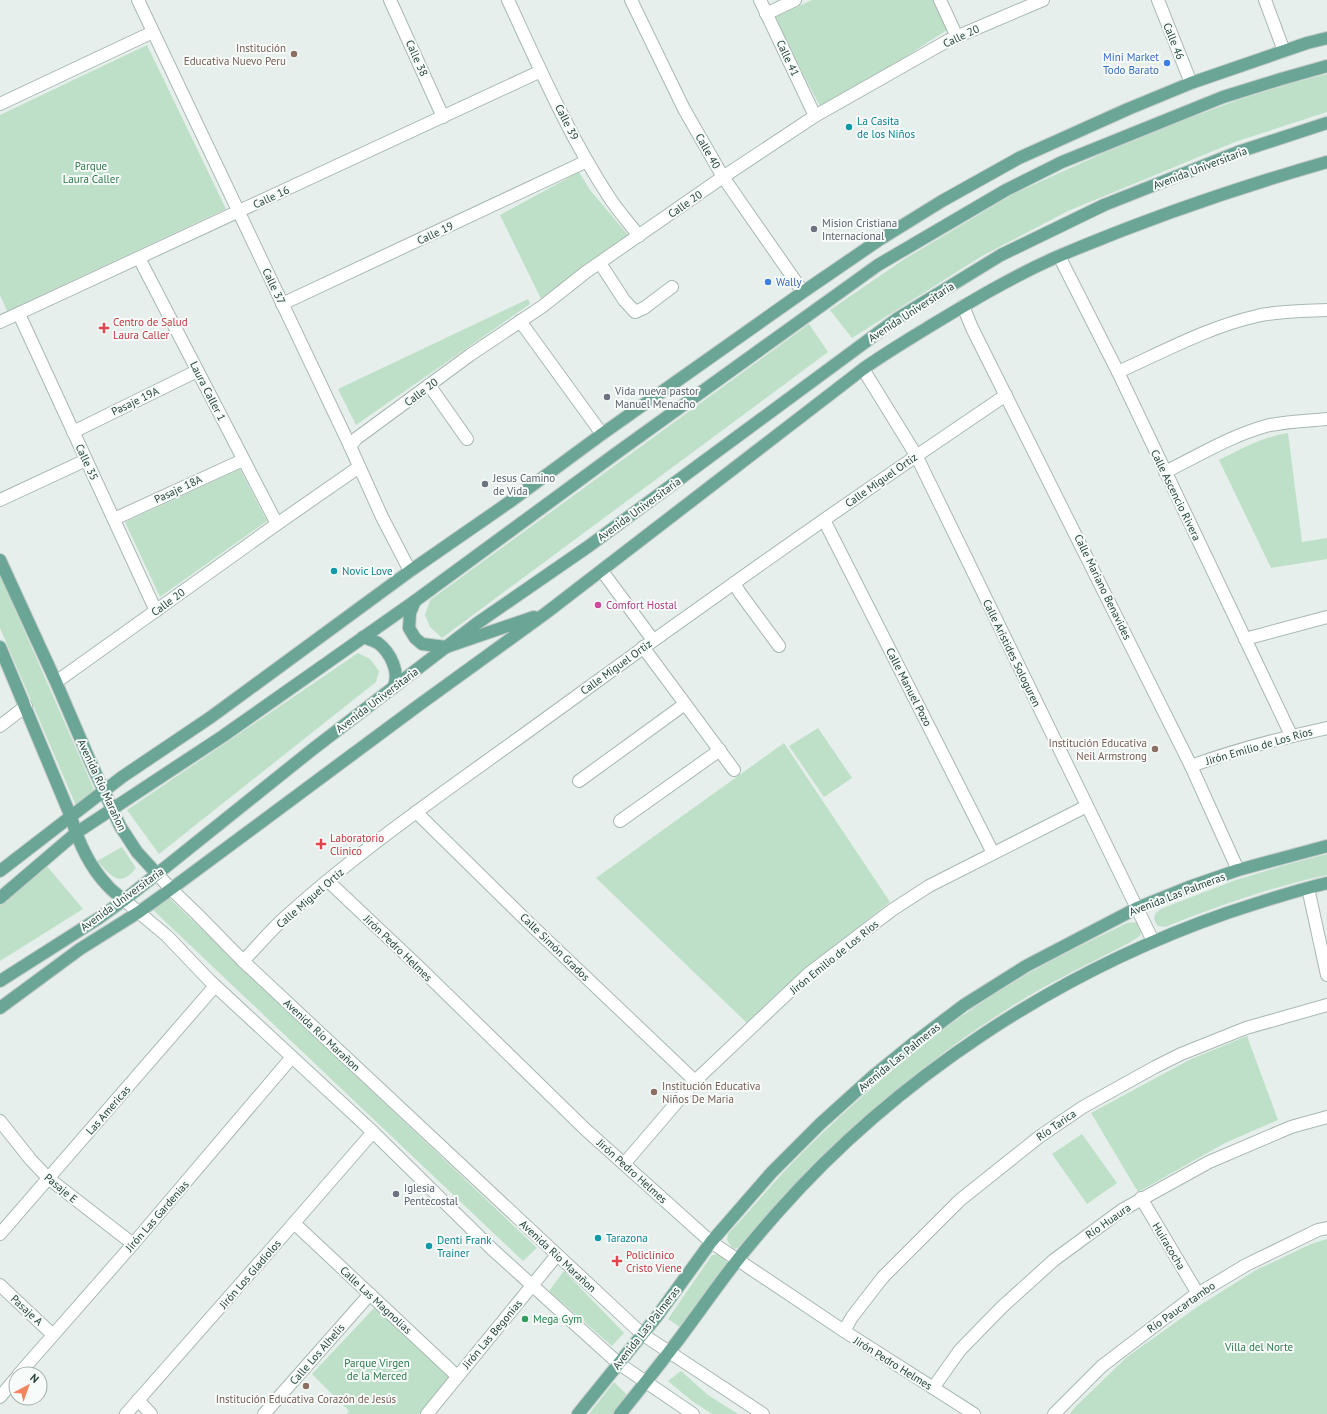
<svg xmlns="http://www.w3.org/2000/svg" width="1327" height="1414" viewBox="0 0 1327 1414" font-family="'PT Sans',sans-serif">
	<rect width="100%" height="100%" fill="#e6efeb"/>
	<g fill="#bfe0c8">
		<path d="M812 0H933L947 30 888 68 820 106 773 18Z"/>
		<path d="M147 45 226 209 7 311 0 295V115Z"/>
		<path d="M1327 74V112L1235 142 1068 211 982 256 852 338 830 310 903 260 1013 194 1099 155 1184 120 1238 100 1292 83Z"/>
		<path d="M579 172 590 190 628 235 542 301 500 215Z"/>
		<path d="M528 299 530 304 356 425 338 389Z"/>
		<path d="M809 324 828 352 442 638 430 627 425 615 430 600Z"/>
		<path d="M1288 433 1302 542 1327 538V559L1271 568 1219 460C1241 449 1262 437 1288 433Z"/>
		<path d="M240 469 267 521 160 597 125 522Z"/>
		<path d="M0 575 99 801 80 815 0 628Z"/>
		<path d="M358 653 370 659 379 671 376 682 159 854 127 810Z"/>
		<path d="M818 728 852 778 824 797 789 746Z"/>
		<path d="M784 743 890 902C841 941 792 979 748 1024L596 878Z"/>
		<path d="M122 847 136 868C119 889 112 876 97 861Z"/>
		<path d="M1327 854V875C1271 887 1218 906 1165 927L1158 926C1151 918 1154 913 1163 908L1233 881 1285 865Z"/>
		<path d="M46 865 83 909 0 961V906Z"/>
		<path d="M166 895 537 1248 523 1261 151 908Z"/>
		<path d="M1137 922 1142 929 1140 936 1129 943C1089 964 1048 983 1009 1008 959 1039 912 1076 867 1115 822 1155 783 1202 742 1247L733 1249 727 1240 728 1234C753 1207 777 1178 803 1152 861 1095 928 1036 996 993 1038 966 1082 945 1127 923Z"/>
		<path d="M1247 1036 1278 1120 1225 1143 1138 1192 1091 1113 1189 1060Z"/>
		<path d="M1082 1134 1117 1183 1087 1204 1052 1154Z"/>
		<path d="M1327 1239V1414H1070L1075 1407 1127 1357 1197 1307 1256 1270 1311 1244Z"/>
		<path d="M718 1254 725 1258 727 1263 725 1268 680 1327 668 1319 712 1255Z"/>
		<path d="M564 1271 624 1333 612 1346 549 1291Z"/>
		<path d="M375 1307 450 1377 419 1414H347L349 1411 312 1374Z"/>
		<path d="M681 1371 708 1395 738 1414H712L692 1401 668 1381Z"/>
		<path d="M614 1382 630 1398 617 1414H589Z"/>
	</g>
	<g fill="none" stroke-linecap="round" stroke-linejoin="round">
		<defs>
			<g id="minor">
				<path d="M138 0 350 446 382 517 410 571"/>
				<path d="M390 0 443 117"/>
				<path d="M508 0C539 67 569 136 609 197 618 211 629 223 639 236"/>
				<path d="M631 0 684 109 723 177 803 292"/>
				<path d="M760 0 815 116"/>
				<path d="M940 0 957 37"/>
				<path d="M1158 0 1191 83"/>
				<path d="M1265 0 1284 51"/>
				<path d="M766 14 795 0"/>
				<path d="M0 104 153 32"/>
				<path d="M1059 256 1118 372 1291 735"/>
				<path d="M139 258 277 524"/>
				<path d="M600 263 624 300 635 312 644 308 672 287"/>
				<path d="M282 304 587 161"/>
				<path d="M963 306 972 328 1191 766 1238 870"/>
				<path d="M19 314 156 611"/>
				<path d="M520 321 602 434"/>
				<path d="M0 322 541 71"/>
				<path d="M863 369 916 455 1153 941"/>
				<path d="M1118 372C1163 352 1208 327 1257 316 1277 311 1306 311 1327 310"/>
				<path d="M429 385 467 439"/>
				<path d="M73 432 197 371"/>
				<path d="M350 446 357 438 470 355 543 306 586 272 723 177 815 116 949 40 1043 0"/>
				<path d="M1165 472C1198 456 1230 436 1266 426 1286 421 1307 421 1327 419"/>
				<path d="M0 500 86 460"/>
				<path d="M114 519 243 460"/>
				<path d="M824 520 993 853"/>
				<path d="M602 571 653 640"/>
				<path d="M734 583 740 593 779 646"/>
				<path d="M1245 639 1327 617"/>
				<path d="M643 647 734 770"/>
				<path d="M56 682 277 524 359 467"/>
				<path d="M0 726 26 706"/>
				<path d="M1191 766C1235 750 1281 738 1327 728"/>
				<path d="M579 781 685 704"/>
				<path d="M416 812 531 925 695 1081"/>
				<path d="M620 821 720 750"/>
				<path d="M157 874 171 889 197 914 243 961 642 1334 763 1414"/>
				<path d="M328 881 419 967 585 1129 711 1242 844 1331 974 1414"/>
				<path d="M1308 888 1327 975"/>
				<path d="M124 900 167 936 210 981 373 1132 492 1249 618 1363 693 1414"/>
				<path d="M243 961C259 945 273 927 290 913 368 843 456 784 541 722 694 610 849 501 1006 395"/>
				<path d="M0 1121 31 1160 48 1178 133 1244"/>
				<path d="M624 1164 695 1081 808 974 892 910 929 886 1087 806"/>
				<path d="M1141 1198 1198 1294"/>
				<path d="M294 1223 457 1376"/>
				<path d="M0 1234 215 986"/>
				<path d="M0 1285 53 1335"/>
				<path d="M844 1331 852 1317 883 1277 960 1200 1039 1137 1083 1107 1155 1067 1181 1054 1246 1028 1327 1005"/>
				<path d="M19 1374 133 1244 292 1057"/>
				<path d="M933 1388 960 1350 1002 1307 1054 1260 1122 1210 1209 1162 1291 1127 1327 1117"/>
				<path d="M0 1397 16 1378"/>
				<path d="M138 1400 151 1414"/>
				<path d="M126 1414 294 1223 373 1132"/>
				<path d="M264 1414 370 1294"/>
				<path d="M427 1414 557 1255"/>
				<path d="M1054 1414 1102 1366 1191 1298 1246 1265 1318 1230 1327 1228"/>
			</g>
			<g id="major">
				<path d="M0 560 56 682 90 761 120 826 137 852 157 874"/>
				<path d="M415 601 410 613 409 628 415 638 422 644 446 647 534 617"/>
				<path d="M363 637C368 639 373 640 378 643 390 652 401 673 393 688"/>
				<path d="M0 647 71 817C78 841 89 866 107 885 112 891 118 895 124 900"/>
				<path d="M0 871 122 777 211 717 410 571 511 501 602 434 803 292 879 240 942 201 1019 158 1128 109 1191 83 1307 43 1327 38"/>
				<path d="M0 898 76 833 223 736 415 601 618 452 878 265 1006 190 1062 162 1223 97 1281 79 1327 66"/>
				<path d="M0 981 99 918 124 900 157 874 313 749 476 624 589 546 898 318 1001 255 1104 205 1238 152 1327 123"/>
				<path d="M0 1008 80 949 139 912 171 889 419 705 546 613 863 369C884 354 906 341 927 328 970 302 1013 276 1059 256 1146 219 1236 188 1327 162"/>
				<path d="M578 1414 658 1315 711 1242 772 1172 820 1124 872 1077 915 1042 964 1005 1026 966 1137 908 1189 887 1238 870 1327 846"/>
				<path d="M620 1414C641 1388 662 1362 682 1335 700 1311 717 1286 736 1262 749 1245 763 1229 777 1213 896 1078 1057 972 1227 913 1260 902 1293 891 1327 883"/>
			</g>
		</defs>
		<use href="#minor" stroke="#a8b8b2" stroke-width="14"/>
		<use href="#major" stroke="#c2cac8" stroke-width="14"/>
		<use href="#minor" stroke="#fff" stroke-width="12"/>
		<use href="#major" stroke="#6aa596" stroke-width="12"/>
	</g>
	<g fill="#8d6e63" stroke="#f7fbf9" stroke-width="1.5">
		<circle cx="294" cy="54" r="4"/>
		<circle cx="1155" cy="749" r="4"/>
		<circle cx="654" cy="1092" r="4"/>
		<circle cx="306" cy="1386" r="4"/>
	</g>
	<g fill="#3f7fe0" stroke="#f7fbf9" stroke-width="1.5">
		<circle cx="1167" cy="63" r="4"/>
		<circle cx="768" cy="282" r="4"/>
	</g>
	<g fill="#0f9aa8" stroke="#f7fbf9" stroke-width="1.5">
		<circle cx="849" cy="127" r="4"/>
		<circle cx="334" cy="571" r="4"/>
		<circle cx="598" cy="1238" r="4"/>
		<circle cx="429" cy="1246" r="4"/>
	</g>
	<g fill="#6b7280" stroke="#f7fbf9" stroke-width="1.5">
		<circle cx="814" cy="229" r="4"/>
		<circle cx="607" cy="397" r="4"/>
		<circle cx="485" cy="484" r="4"/>
		<circle cx="396" cy="1194" r="4"/>
	</g>
	<g fill="#e0444e" stroke="#f7fbf9" stroke-width="1.5">
		<path d="M102 322h4v4h4v4h-4v4h-4v-4h-4v-4h4z"/>
		<path d="M319 838h4v4h4v4h-4v4h-4v-4h-4v-4h4z"/>
		<path d="M615 1255h4v4h4v4h-4v4h-4v-4h-4v-4h4z"/>
	</g>
	<circle fill="#d1479c" stroke="#f7fbf9" stroke-width="1.5" cx="598" cy="605" r="4"/>
	<circle fill="#2e9e5b" stroke="#f7fbf9" stroke-width="1.5" cx="525" cy="1319" r="4"/>
	<g text-anchor="middle" stroke-width="4" stroke-linejoin="round" paint-order="stroke">
		<g font-size="11" fill="#24423a" stroke="#f7fbf9">
			<text transform="translate(961 36) rotate(-25)" y="4">Calle 20</text>
			<text transform="translate(1174 41) rotate(68)" y="4">Calle 46</text>
			<text transform="translate(417 58) rotate(66)" y="4">Calle 38</text>
			<text transform="translate(788 58) rotate(65)" y="4">Calle 41</text>
			<text transform="translate(567 122) rotate(63)" y="4">Calle 39</text>
			<text transform="translate(708 151) rotate(60)" y="4">Calle 40</text>
			<text transform="translate(1200 168) rotate(-21)" y="4">Avenida Universitaria</text>
			<text transform="translate(271 197) rotate(-25)" y="4">Calle 16</text>
			<text transform="translate(685 204) rotate(-35)" y="4">Calle 20</text>
			<text transform="translate(435 233) rotate(-25)" y="4">Calle 19</text>
			<text transform="translate(274 286) rotate(64)" y="4">Calle 37</text>
			<text transform="translate(911 312) rotate(-33)" y="4">Avenida Universitaria</text>
			<text transform="translate(208 391) rotate(63)" y="4">Laura Caller 1</text>
			<text transform="translate(421 392) rotate(-37)" y="4">Calle 20</text>
			<text transform="translate(135 401) rotate(-26)" y="4">Pasaje 19A</text>
			<text transform="translate(87 462) rotate(65)" y="4">Calle 35</text>
			<text transform="translate(881 480) rotate(-35)" y="4">Calle Miguel Ortiz</text>
			<text transform="translate(178 489) rotate(-25)" y="4">Pasaje 18A</text>
			<text transform="translate(1176 495) rotate(64)" y="4">Calle Ascencio Rivera</text>
			<text transform="translate(639 509) rotate(-36)" y="4">Avenida Universitaria</text>
			<text transform="translate(1103 587) rotate(64)" y="4">Calle Mariano Benavides</text>
			<text transform="translate(168 602) rotate(-36)" y="4">Calle 20</text>
			<text transform="translate(1012 653) rotate(64)" y="4">Calle Arístides Sologuren</text>
			<text transform="translate(616 667) rotate(-36)" y="4">Calle Miguel Ortiz</text>
			<text transform="translate(909 687) rotate(63)" y="4">Calle Manuel Pozo</text>
			<text transform="translate(377 700) rotate(-37)" y="4">Avenida Universitaria</text>
			<text transform="translate(1259 746) rotate(-16)" y="4">Jirón Emilio de Los Ríos</text>
			<text transform="translate(102 785) rotate(65)" y="4">Avenida Río Marañon</text>
			<text transform="translate(1177 894) rotate(-21)" y="4">Avenida Las Palmeras</text>
			<text transform="translate(310 898) rotate(-41)" y="4">Calle Miguel Ortiz</text>
			<text transform="translate(122 899) rotate(-36)" y="4">Avenida Universitaria</text>
			<text transform="translate(555 947) rotate(44)" y="4">Calle Simón Grados</text>
			<text transform="translate(398 948) rotate(44)" y="4">Jirón Pedro Helmes</text>
			<text transform="translate(834 957) rotate(-39)" y="4">Jirón Emilio de Los Ríos</text>
			<text transform="translate(322 1035) rotate(43)" y="4">Avenida Río Marañon</text>
			<text transform="translate(899 1057) rotate(-39)" y="4">Avenida Las Palmeras</text>
			<text transform="translate(108 1110) rotate(-49)" y="4">Las Americas</text>
			<text transform="translate(1056 1125) rotate(-35)" y="4">Río Tarica</text>
			<text transform="translate(632 1171) rotate(42)" y="4">Jirón Pedro Helmes</text>
			<text transform="translate(61 1188) rotate(40)" y="4">Pasaje E</text>
			<text transform="translate(157 1216) rotate(-49)" y="4">Jirón Las Gardenias</text>
			<text transform="translate(1108 1221) rotate(-35)" y="4">Río Huaura</text>
			<text transform="translate(1169 1246) rotate(59)" y="4">Huiracocha</text>
			<text transform="translate(558 1256) rotate(43)" y="4">Avenida Río Marañon</text>
			<text transform="translate(250 1274) rotate(-49)" y="4">Jirón Los Gladiolos</text>
			<text transform="translate(376 1300) rotate(43)" y="4">Calle Las Magnolias</text>
			<text transform="translate(1181 1307) rotate(-35)" y="4">Río Paucartambo</text>
			<text transform="translate(27 1310) rotate(43)" y="4">Pasaje A</text>
			<text transform="translate(646 1328) rotate(-52)" y="4">Avenida Las Palmeras</text>
			<text transform="translate(492 1334) rotate(-50)" y="4">Jirón Las Begonias</text>
			<text transform="translate(317 1354) rotate(-49)" y="4">Calle Los Alhelis</text>
			<text transform="translate(893 1363) rotate(32)" y="4">Jirón Pedro Helmes</text>
		</g>
		<g font-size="11" fill="#785e54" stroke="#f7fbf9" text-anchor="end">
			<text x="286" y="52">Institución<tspan x="286" dy="13">Educativa Nuevo Peru</tspan></text>
			<text x="1147" y="747">Institución Educativa<tspan x="1147" dy="13">Neil Armstrong</tspan></text>
			<text x="662" y="1090" text-anchor="start">Institución Educativa<tspan x="662" dy="13">Niños De Maria</tspan></text>
			<text x="306" y="1403" text-anchor="middle">Institución Educativa Corazón de Jesús</text>
		</g>
		<g font-size="11" fill="#366cbe" stroke="#f7fbf9" text-anchor="end">
			<text x="1159" y="61">Mini Market<tspan x="1159" dy="13">Todo Barato</tspan></text>
			<text x="776" y="286" text-anchor="start">Wally</text>
		</g>
		<g font-size="11" fill="#0d838f" stroke="#f7fbf9" text-anchor="start">
			<text x="857" y="125">La Casita<tspan x="857" dy="13">de los Niños</tspan></text>
			<text x="342" y="575">Novic Love</text>
			<text x="606" y="1242">Tarazona</text>
			<text x="437" y="1244">Denti Frank<tspan x="437" dy="13">Trainer</tspan></text>
		</g>
		<g font-size="11" fill="#2d7a4b" stroke="#f7fbf9">
			<text x="91" y="170">Parque<tspan x="91" dy="13">Laura Caller</tspan></text>
			<text x="1259" y="1351">Villa del Norte</text>
			<text x="377" y="1367">Parque Virgen<tspan x="377" dy="13">de la Merced</tspan></text>
		</g>
		<g font-size="11" fill="#5b616d" stroke="#f7fbf9" text-anchor="start">
			<text x="822" y="227">Mision Cristiana<tspan x="822" dy="13">Internacíonal</tspan></text>
			<text x="615" y="395">Vida nueva pastor<tspan x="615" dy="13">Manuel Menacho</tspan></text>
			<text x="493" y="482">Jesus Camino<tspan x="493" dy="13">de Vida</tspan></text>
			<text x="404" y="1192">Iglesia<tspan x="404" dy="13">Pentecostal</tspan></text>
		</g>
		<g font-size="11" fill="#be3a42" stroke="#f7fbf9" text-anchor="start">
			<text x="113" y="326">Centro de Salud<tspan x="113" dy="13">Laura Caller</tspan></text>
			<text x="330" y="842">Laboratorio<tspan x="330" dy="13">Clinico</tspan></text>
			<text x="626" y="1259">Policlínico<tspan x="626" dy="13">Cristo Viene</tspan></text>
		</g>
		<g font-size="11" fill="#b23c85" stroke="#f7fbf9" text-anchor="start">
			<text x="606" y="609">Comfort Hostal</text>
		</g>
		<g font-size="11" fill="#27864d" stroke="#f7fbf9" text-anchor="start">
			<text x="533" y="1323">Mega Gym</text>
		</g>
	</g>
	<g transform="translate(28 1386) rotate(41)"><circle r="19" fill="#f7fbf9" stroke="#a3b1ad"/>
	<path d="M0-3L7 15L0 10L-7 15Z" fill="#f4845f"/>
	<text y="-6" font-size="11" font-weight="bold" text-anchor="middle" fill="#24423a">N</text>
	</g>
</svg>
